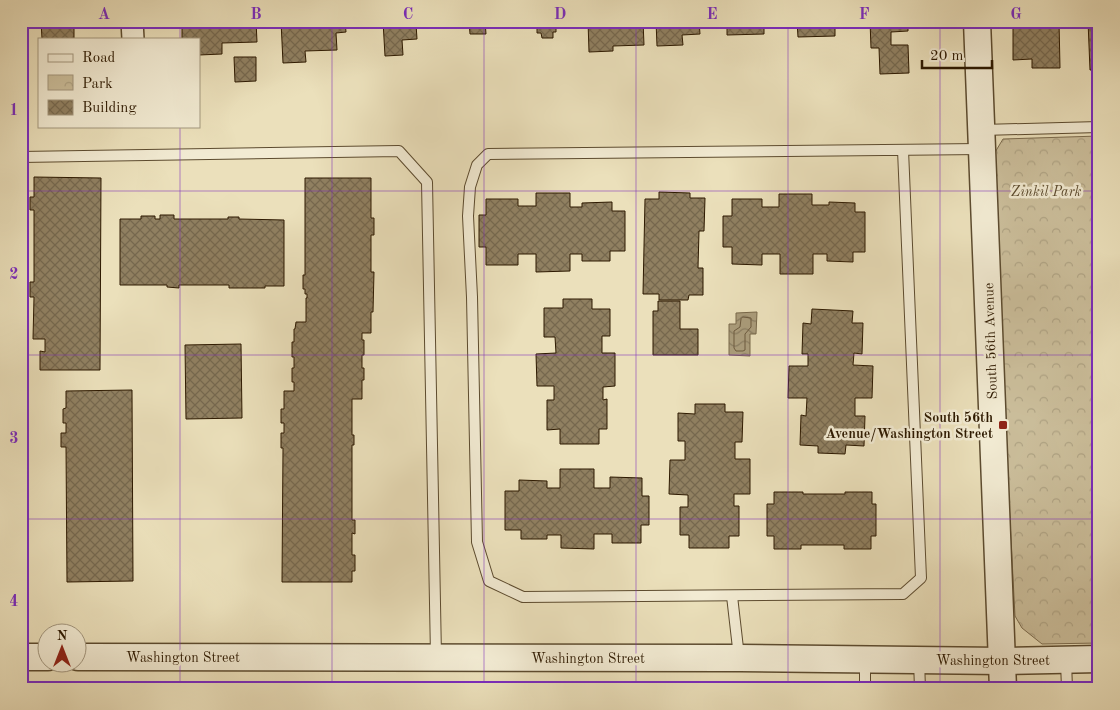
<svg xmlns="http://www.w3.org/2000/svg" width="1120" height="710" viewBox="0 0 1120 710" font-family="'Old Standard TT',serif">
	<defs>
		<pattern id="park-crowns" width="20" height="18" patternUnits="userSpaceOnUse" patternTransform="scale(1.25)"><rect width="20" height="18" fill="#cbbe9b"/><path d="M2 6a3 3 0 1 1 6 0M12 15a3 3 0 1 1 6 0" fill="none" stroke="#afa384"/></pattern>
		<pattern id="water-waves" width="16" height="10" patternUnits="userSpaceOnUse" patternTransform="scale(1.25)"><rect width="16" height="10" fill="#aa9c7b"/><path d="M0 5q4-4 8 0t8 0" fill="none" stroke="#8b7e62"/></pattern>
		<pattern id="building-cross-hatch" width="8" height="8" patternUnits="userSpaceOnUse" patternTransform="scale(1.25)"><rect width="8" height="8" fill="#908061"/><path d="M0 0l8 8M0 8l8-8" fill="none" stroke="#76684e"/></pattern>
	</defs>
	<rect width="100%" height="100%" fill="#ebe0bb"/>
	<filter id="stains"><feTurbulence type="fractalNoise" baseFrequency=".004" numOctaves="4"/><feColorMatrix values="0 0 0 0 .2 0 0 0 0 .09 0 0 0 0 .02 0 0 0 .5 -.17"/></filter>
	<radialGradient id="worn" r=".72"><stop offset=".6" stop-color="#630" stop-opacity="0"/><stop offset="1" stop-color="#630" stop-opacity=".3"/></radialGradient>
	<path fill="url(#park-crowns)" stroke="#7c6c4e" d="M1099 136V643L1042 644 1022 628 1015 616 991 159 1003 139Z"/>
	<path fill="url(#water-waves)" stroke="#78684a" d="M757 312 756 334H750V356L729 355V324H736V313Z"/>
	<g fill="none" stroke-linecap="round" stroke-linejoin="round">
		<path stroke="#6c5a3e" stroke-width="1" d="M743 317 751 318V327L745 334V350L743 351H736L734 348V331L740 327 741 319Z"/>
	</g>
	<g fill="url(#building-cross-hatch)" stroke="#2d1900">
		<path d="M41 21H84V22L74 23V39H42Z"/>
		<path d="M182 21H256L257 42 222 43V54L199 55V39H182Z"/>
		<path d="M281 21H345L346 32 336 33 337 50 305 51 306 62 283 63Z"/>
		<path d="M383 21H436V23L416 24 417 39 402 40 403 55 385 56Z"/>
		<path d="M469 21H485L486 34H470Z"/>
		<path d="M537 21H556V32H553V38H542L541 33H537Z"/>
		<path d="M588 21H643L644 45 613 46V51L589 52Z"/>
		<path d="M656 21H699L700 34 682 35 683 45 657 46Z"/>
		<path d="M727 21H764V34L727 35Z"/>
		<path d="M797 21H835V36L798 37Z"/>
		<path d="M870 21H908V31L891 32V45H908L909 73 880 74 879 48H871Z"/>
		<path d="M1013 21H1059L1060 68H1032V59L1013 60Z"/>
		<path d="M1088 21H1099V70H1090Z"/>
		<path d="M234 57H256V81L235 82Z"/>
		<path d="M34 177 101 178 100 370H40V351L45 352V339H33L34 297H30V282H34V210H30V197H34Z"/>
		<path d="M305 178H371V218H374V235H371V272H374L373 312H371V333H362V340H364V355H362V368H364V380H362V399H352V435H354V445H352V520H355V534L352 533V555H355V571H352V582H282L283 448H281V433H284V423H281V409H284V391H294V382H292V368H294V357H292V342H294V329H295L296 322H306V298H307V294H305V289H303V275H305Z"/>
		<path d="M659 192 690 193V198H705L704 231H699L698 268H703V295H689L688 300H659V294H643L645 199H659Z"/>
		<path d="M536 193H570V207H582V203L612 202V211H625V251H610V261H582V254H570V271L536 272V254H518V265H486V247H479V215H486V199H518V206H536Z"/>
		<path d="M779 194H812V205H829V202L855 203V212H865V252H853V262L827 261V254H813V274H780V254H762V265L732 264V247H723V216H732V199H762V207H779Z"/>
		<path d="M160 215H174V219H228V217H239V219L284 220V286H265V288H229V285H179V288L167 287V285H120V219H141V216H155V219H160Z"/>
		<path d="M563 299H592V309H610V336H602V353H615V386L603 387V400L607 399V429H599V444H560V429L547 430V400H554V386H537L536 354 556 353 555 337H544V308H563Z"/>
		<path d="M658 301H680V329H698V355H653V311H658Z"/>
		<path d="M812 309 853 311 852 323H863L862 354 854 353 853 365 873 366 872 398H855V416H865L864 446 846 445 845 454 818 453V446L800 445 801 415 806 416 807 398H788L789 366H808V354H802L803 323 811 324Z"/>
		<path d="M241 344 242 418 186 419 185 345Z"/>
		<path d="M132 390 133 581 67 582 66 447H61V433H66V423H63V409L66 408V391Z"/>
		<path d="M695 404H725V412H743L742 442H735V459H750V494H734V506H739V536H729V548H689V535H680V507H688V495L669 494 670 460H685V441H678V413L695 414Z"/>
		<path d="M560 469H594V488H610V477L642 478V496H649V525H641V543H612V534H594V549L561 548V535H547V539H521V530H505V491H519V480L547 481V488H560Z"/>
		<path d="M774 492H803V494H845V492H872V504H876V536H871V549H844V545H801V549H774V536H767V504H774Z"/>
	</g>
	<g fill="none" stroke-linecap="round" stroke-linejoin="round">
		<defs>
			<g id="service">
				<path d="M982 130 1099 127"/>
				<path d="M903 150 921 578 903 594 523 597 489 581 477 542 472 297 468 216 470 187 477 165 488 154 981 149"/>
				<path d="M21 157 399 151 427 182 436 656"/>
				<path d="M732 596 739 657"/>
				<path d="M865 659V689"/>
				<path d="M919 660 920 689"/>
				<path d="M1066 661 1067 689"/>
			</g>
			<path id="minor" d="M132 21 133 39"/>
			<g id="tertiary">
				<path d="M977 21 1003 689"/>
				<path d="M21 657H48"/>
				<path d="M78 657 740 658 1002 661 1099 659"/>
			</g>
		</defs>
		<use href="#service" stroke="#5c4b2f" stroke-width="12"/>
		<use href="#minor" stroke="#5c4b2f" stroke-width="24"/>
		<use href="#tertiary" stroke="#5c4b2f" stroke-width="29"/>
		<use href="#service" stroke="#f2ebd3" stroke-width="10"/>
		<use href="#minor" stroke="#f2ebd3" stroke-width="21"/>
		<use href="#tertiary" stroke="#f2ebd3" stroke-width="26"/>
	</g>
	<path fill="none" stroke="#7b2cbf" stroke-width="1" stroke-opacity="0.55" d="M180 21V39M332 21V689M484 21V689M636 21V689M788 21V689M940 21V689M180 126V689M21 191H1099M21 355H1099M21 519H1099"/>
	<rect fill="#8f2418" stroke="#f2ebd3" stroke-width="2" x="998" y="420" width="10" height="10" rx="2.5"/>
	<g text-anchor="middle" stroke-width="5" stroke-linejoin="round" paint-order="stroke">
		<g font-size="14" font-style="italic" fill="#5c4b2e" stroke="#f2ebd3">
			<text x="1046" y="196">Zinkil Park</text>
		</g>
		<g font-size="14" fill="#2d1900" stroke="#f2ebd3">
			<text transform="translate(990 341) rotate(-92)" y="5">South 56th Avenue</text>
			<text x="183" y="662">Washington Street</text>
			<text x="588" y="663">Washington Street</text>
			<text x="993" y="665">Washington Street</text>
		</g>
		<g font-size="14" font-weight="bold" fill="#2d1900" stroke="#f2ebd3" text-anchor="end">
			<text x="993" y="422">South 56th<tspan x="993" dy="16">Avenue/Washington Street</tspan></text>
		</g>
	</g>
	<rect width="1120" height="710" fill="none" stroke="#ebe0bb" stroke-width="55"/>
	<rect x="38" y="38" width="162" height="90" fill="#f2ebd3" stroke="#a3977f"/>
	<rect x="48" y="54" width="25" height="8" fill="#f2ebd3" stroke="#a3977f"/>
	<text x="82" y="62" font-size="15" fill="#2d1900">Road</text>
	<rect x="48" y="75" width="25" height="15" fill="url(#park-crowns)" stroke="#a3977f"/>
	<text x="82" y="88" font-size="15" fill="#2d1900">Park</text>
	<rect x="48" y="100" width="25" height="15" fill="url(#building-cross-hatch)" stroke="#a3977f"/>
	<text x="82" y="112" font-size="15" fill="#2d1900">Building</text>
	<g transform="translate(62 648)"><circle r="24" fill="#f2ebd3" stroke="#a3977f"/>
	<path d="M0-4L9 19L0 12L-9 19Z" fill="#8f2418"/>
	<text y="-8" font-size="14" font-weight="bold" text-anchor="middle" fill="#2d1900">N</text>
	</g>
	<path d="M922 60v8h70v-8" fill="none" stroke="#2d1900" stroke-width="2.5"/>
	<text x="930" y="60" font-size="15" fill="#2d1900" stroke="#f2ebd3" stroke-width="4" paint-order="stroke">20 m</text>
	<rect x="28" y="28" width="1064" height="654" fill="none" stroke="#7b2cbf" stroke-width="2"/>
	<g font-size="16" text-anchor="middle" font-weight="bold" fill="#7b2cbf">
		<text x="104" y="19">A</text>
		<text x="256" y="19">B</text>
		<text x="408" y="19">C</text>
		<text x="560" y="19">D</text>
		<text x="712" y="19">E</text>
		<text x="864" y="19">F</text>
		<text x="1016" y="19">G</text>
		<text x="14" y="115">1</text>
		<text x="14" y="279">2</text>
		<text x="14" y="443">3</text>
		<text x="14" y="606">4</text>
	</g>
	<rect width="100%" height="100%" filter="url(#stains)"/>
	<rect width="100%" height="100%" fill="url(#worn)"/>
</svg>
